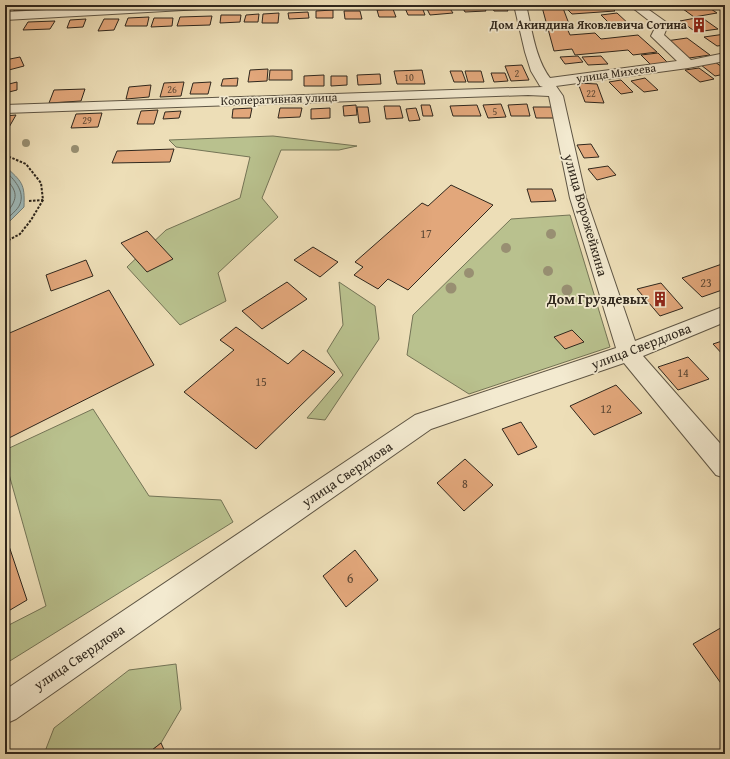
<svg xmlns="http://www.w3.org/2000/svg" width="730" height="759" viewBox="0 0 730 759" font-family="'Gentium Book Plus',serif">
	<rect width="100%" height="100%" fill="#eddeb7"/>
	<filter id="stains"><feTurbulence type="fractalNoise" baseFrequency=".005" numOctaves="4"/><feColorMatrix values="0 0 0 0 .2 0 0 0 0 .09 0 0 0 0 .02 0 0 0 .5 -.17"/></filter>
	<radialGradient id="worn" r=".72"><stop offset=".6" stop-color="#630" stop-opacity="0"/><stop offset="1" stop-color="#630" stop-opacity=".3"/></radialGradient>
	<g fill="#b9c18e" stroke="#747456">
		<path d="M273 136 357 146 339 150H281L262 198 278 217 218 273 226 301 180 325 127 267 166 230 240 198 250 157 176 147 169 140Z"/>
		<path d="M570 215 610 347 469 394 407 355 413 315 511 219Z"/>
		<path d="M339 282 375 306 379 339 325 420 307 418 343 375 327 351 343 325Z"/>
		<path d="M93 409 149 496 221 500 233 522 5 664V627L46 606 5 460V450Z"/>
		<path d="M176 664 181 709 161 743 147 754H44L54 728 129 670Z"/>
	</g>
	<path fill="#9eb9b9" stroke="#727f7b" d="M5 166C22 182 25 183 24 207L5 226Z"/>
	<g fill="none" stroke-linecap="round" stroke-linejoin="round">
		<g stroke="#66706b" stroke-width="1">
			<path d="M5 171C14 179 25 191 20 204 18 210 9 216 5 221"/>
			<path d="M5 178C20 193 17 200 5 215"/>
		</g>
	</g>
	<g fill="#e2a77b" stroke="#2f271d">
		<path d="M15 5H31L30 10 14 11Z"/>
		<path d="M461 5H483L486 11 465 12Z"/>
		<path d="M491 5H505L508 11H494Z"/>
		<path d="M563 5H609L615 11 572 14Z"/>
		<path d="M689 5H705L717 13 694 17 679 6Z"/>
		<path d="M448 6 453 13 430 15 426 7Z"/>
		<path d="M422 7 425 15H408L405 8Z"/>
		<path d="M542 7 563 8 569 24H565L570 35 595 33 601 39 638 35 657 52 633 55 628 50 575 55 572 49 554 51Z"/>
		<path d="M393 9 396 17H379L377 10Z"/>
		<path d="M333 10V18H316V11Z"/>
		<path d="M344 11H360L362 19H345Z"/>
		<path d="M308 12 309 18 289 19 288 13Z"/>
		<path d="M279 13 278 23H262L263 14Z"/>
		<path d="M617 13 631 26 614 28 601 15Z"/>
		<path d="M259 14 258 22H244L246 15Z"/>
		<path d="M221 15H241L240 22 220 23Z"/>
		<path d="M212 16 210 25 177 26 180 17Z"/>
		<path d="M149 17 147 26H125L128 18Z"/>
		<path d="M701 17 718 29 696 32 680 21Z"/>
		<path d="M154 18H173L172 26 151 27Z"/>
		<path d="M86 19 83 27 67 28 70 20Z"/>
		<path d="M104 19H119L114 30 98 31Z"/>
		<path d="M55 21 50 29 23 30 28 22Z"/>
		<path d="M725 34V45L717 46 704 37Z"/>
		<path d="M687 38 710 55 689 58 666 41Z"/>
		<path d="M658 53 669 64 651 65 641 55Z"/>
		<path d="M578 56 583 62 565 64 560 57Z"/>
		<path d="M601 56 608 64 588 65 582 57Z"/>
		<path d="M20 57 24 66 5 71V60Z"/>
		<path d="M715 62 725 69V74L715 76 701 65Z"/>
		<path d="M522 65 529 80 511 81 505 66Z"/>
		<path d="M699 68 714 79 700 82 685 70Z"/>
		<path d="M268 69 267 81 248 82 250 70Z"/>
		<path d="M270 70H292V80H269Z"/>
		<path d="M422 70 425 84H397L394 71Z"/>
		<path d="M450 71H462L466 82H454Z"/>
		<path d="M465 71H481L484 82H468Z"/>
		<path d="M491 73H505L508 81 494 82Z"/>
		<path d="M380 74 381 84 358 85 357 75Z"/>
		<path d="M324 75V86H304V76Z"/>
		<path d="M331 76H347V85L331 86Z"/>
		<path d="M238 78 237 86H221L223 79Z"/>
		<path d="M645 78 658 90 644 92 631 81Z"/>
		<path d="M621 80 633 92 621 94 609 82Z"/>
		<path d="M17 82V90L5 93V85Z"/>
		<path d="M184 82 181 96 160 97 164 83Z"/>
		<path d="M211 82 208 94H190L193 83Z"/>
		<path d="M578 83 597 84 604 103 585 102Z"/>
		<path d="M151 85 149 97 126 99 129 87Z"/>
		<path d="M85 89 81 101 49 103 54 90Z"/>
		<path d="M501 104 506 117 488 118 483 105Z"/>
		<path d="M527 104 530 116H511L508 105Z"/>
		<path d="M356 105 357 115 344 116 343 106Z"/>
		<path d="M421 105H430L433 116H423Z"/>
		<path d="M477 105 481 116H453L450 106Z"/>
		<path d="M384 106H400L403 118 386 119Z"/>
		<path d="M357 107H368L370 122 359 123Z"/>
		<path d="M533 107H553L555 118H536Z"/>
		<path d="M252 108 250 118H232L233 109Z"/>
		<path d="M280 108H302L300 117 278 118Z"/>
		<path d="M330 108V118L311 119V109Z"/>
		<path d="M416 108 420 120 409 121 406 109Z"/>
		<path d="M158 110 154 124H137L141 111Z"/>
		<path d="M181 111 179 118 163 119 165 112Z"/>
		<path d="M102 113 98 127 71 128 76 114Z"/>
		<path d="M16 115 8 129H5V116Z"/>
		<path d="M591 144 599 157 584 158 577 145Z"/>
		<path d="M174 149 170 162 112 163 117 151Z"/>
		<path d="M608 166 616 175 597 180 588 169Z"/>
		<path d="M451 185 493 205 408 290 388 279 378 289 354 275 363 267 355 262 422 203 428 206Z"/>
		<path d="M527 189H552L556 201 531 202Z"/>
		<path d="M147 231 173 259 147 272 121 243Z"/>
		<path d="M313 247 338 262 320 277 294 260Z"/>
		<path d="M86 260 93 276 51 291 46 275Z"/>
		<path d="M722 264 725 267V289L702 297 682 278Z"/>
		<path d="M287 282 307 299 262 329 242 311Z"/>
		<path d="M661 283 683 308 660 316 637 289Z"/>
		<path d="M109 290 154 365 5 440V335Z"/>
		<path d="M236 327 288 364 303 350 335 372 256 449 184 392 234 350 220 340Z"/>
		<path d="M572 330 584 342 565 349 554 337Z"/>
		<path d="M725 340V357L713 344Z"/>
		<path d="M688 357 709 379 678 390 658 367Z"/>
		<path d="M616 385 642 413 594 435 570 406Z"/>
		<path d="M521 422 537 447 518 455 502 429Z"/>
		<path d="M465 459 493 485 464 511 437 483Z"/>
		<path d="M8 543 27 600 5 613V544Z"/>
		<path d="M355 550 378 580 346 607 323 576Z"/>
		<path d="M724 626 725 627V689L693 644Z"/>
		<path d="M161 743 166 754H147Z"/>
	</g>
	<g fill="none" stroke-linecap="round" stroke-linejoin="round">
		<defs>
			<g id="minor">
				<path d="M151 5H225L223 7 219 8 5 20V12Z"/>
				<path d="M514 5H526C532 29 535 58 550 78L677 61 651 36 656 26 629 5H642L666 22 668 25 664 35 691 60 725 53V61L688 68 556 86 563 96 586 198 635 341 725 306V322L643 356 725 449V478L716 475 624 363 431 429 16 719 5 724V690L415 415 616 348 570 198 549 96 528 95 5 113V105L543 87 540 86 531 71 525 52Z"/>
			</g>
		</defs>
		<use href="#minor" stroke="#5e5544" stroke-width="2"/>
		<g stroke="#2f271d" stroke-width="2" stroke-dasharray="2.5 1.5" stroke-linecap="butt">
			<path d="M5 155 26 164 41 183 43 200 31 220 20 234 5 242"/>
			<path d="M29 201 43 200"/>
		</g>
		<use href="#minor" fill="#f3ead0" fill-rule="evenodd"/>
	</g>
	<g fill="#988f72">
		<circle cx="26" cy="143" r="4"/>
		<circle cx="75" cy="149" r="4"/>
		<circle cx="551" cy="234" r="5"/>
		<circle cx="506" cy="248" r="5"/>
		<circle cx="548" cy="271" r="5"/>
		<circle cx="469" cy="273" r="5"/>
		<circle cx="451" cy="288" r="5.5"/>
		<circle cx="567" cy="290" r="5.5"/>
	</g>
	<defs>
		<symbol id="building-bare" viewBox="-9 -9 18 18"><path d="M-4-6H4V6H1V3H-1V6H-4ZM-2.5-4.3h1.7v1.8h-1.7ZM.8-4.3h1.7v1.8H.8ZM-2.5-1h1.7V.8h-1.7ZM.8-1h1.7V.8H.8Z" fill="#8f2418" stroke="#f3ead0" stroke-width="2.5" paint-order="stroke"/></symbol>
	</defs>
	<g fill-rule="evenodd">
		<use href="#building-bare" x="688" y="14" width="22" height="22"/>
		<use href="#building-bare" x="649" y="288" width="22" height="22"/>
	</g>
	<g text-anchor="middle" stroke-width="3.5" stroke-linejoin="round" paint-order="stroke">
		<g font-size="10" fill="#5c4734">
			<text x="517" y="77">2</text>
			<text x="409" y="81">10</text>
			<text x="172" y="93">26</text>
			<text x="591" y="97">22</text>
			<text x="495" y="115">5</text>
			<text x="87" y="124">29</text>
		</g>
		<g font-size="12" font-weight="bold" fill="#2f271d" stroke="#f3ead0" text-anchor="end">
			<text x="687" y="29">Дом Акиндина Яковлевича Сотина</text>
		</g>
		<g font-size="12" fill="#2f271d" stroke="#f3ead0">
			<text transform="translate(616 73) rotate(-8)" y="4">улица Михеева</text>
			<text transform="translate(279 99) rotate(-2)" y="4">Кооперативная улица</text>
		</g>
		<g font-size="12" fill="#5c4734">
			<text x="426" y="238">17</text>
			<text x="706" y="287">23</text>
			<text x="683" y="377">14</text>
			<text x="261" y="386">15</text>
			<text x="606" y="413">12</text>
			<text x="465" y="488">8</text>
		</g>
		<g font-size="14" fill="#2f271d" stroke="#f3ead0">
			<text transform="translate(586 215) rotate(74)" y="5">улица Ворожейкина</text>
			<text transform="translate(641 346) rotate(-21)" y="5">улица Свердлова</text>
			<text transform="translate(347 474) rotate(-34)" y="5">улица Свердлова</text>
			<text transform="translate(79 657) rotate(-34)" y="5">улица Свердлова</text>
		</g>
		<g font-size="14" font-weight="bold" fill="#2f271d" stroke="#f3ead0" text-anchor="end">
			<text x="648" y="304">Дом Груздевых</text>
		</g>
		<g font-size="14" fill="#5c4734">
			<text x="350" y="583">6</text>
		</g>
	</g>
	<rect width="730" height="759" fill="none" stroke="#eddeb7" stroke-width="20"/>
	<rect x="6" y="6" width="718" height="747" fill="none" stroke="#2f271d" stroke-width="2"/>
	<rect x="10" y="10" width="710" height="739" fill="none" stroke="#2f271d"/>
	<rect width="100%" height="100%" filter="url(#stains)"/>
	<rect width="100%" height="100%" fill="url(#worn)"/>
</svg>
